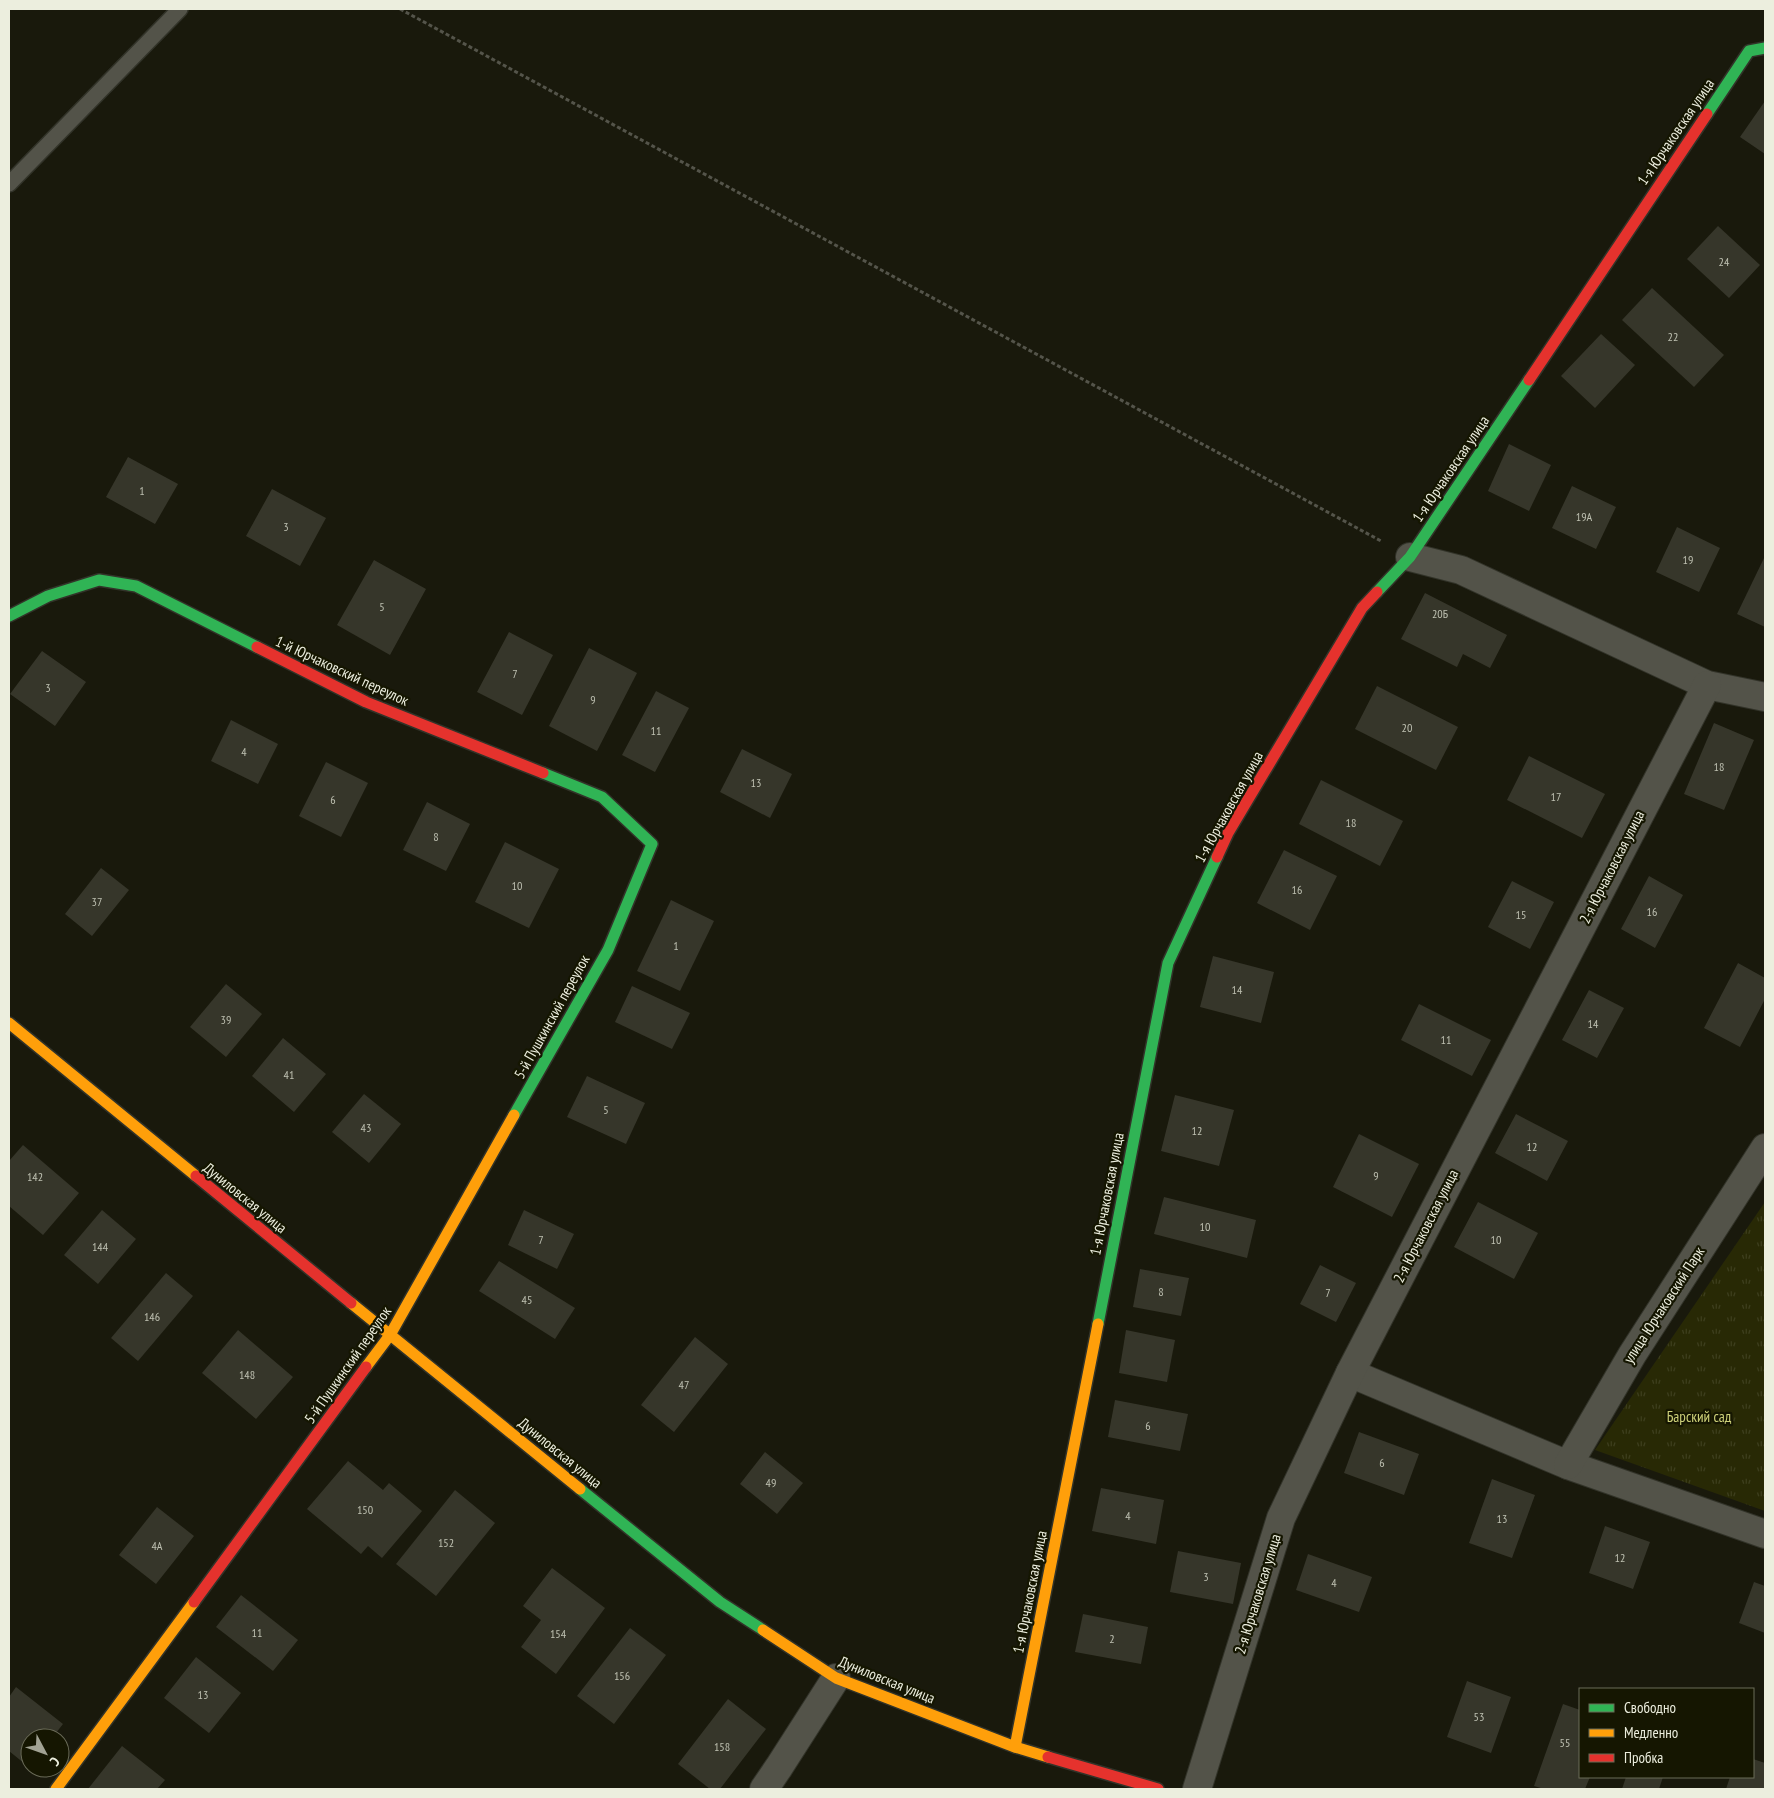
<svg xmlns="http://www.w3.org/2000/svg" width="1774" height="1798" viewBox="0 0 1774 1798" font-family="'PT Sans Narrow',sans-serif">
	<defs>
		<pattern id="park-tufts" width="24" height="20" patternUnits="userSpaceOnUse" patternTransform="scale(1.25)"><rect width="24" height="20" fill="#282905"/><path d="M3 7l-1-3M5 7V3M7 7l1-3M15 17l-1-3M17 17v-4M19 17l1-3" fill="none" stroke="#3d3e1d"/></pattern>
	</defs>
	<rect width="100%" height="100%" fill="#19190c"/>
	<path fill="url(#park-tufts)" d="M1765 1202V1511L1595 1450Z"/>
	<g fill="#36362a">
		<path d="M1765 101V154L1740 137Z"/>
		<path d="M1718 226 1760 265 1729 298 1687 259Z"/>
		<path d="M1652 288 1724 355 1694 387 1622 320Z"/>
		<path d="M1601 334 1635 365 1595 408 1561 376Z"/>
		<path d="M1509 444 1551 465 1529 511 1488 491Z"/>
		<path d="M128 457 178 484 155 524 106 497Z"/>
		<path d="M1572 486 1616 507 1596 549 1552 528Z"/>
		<path d="M272 489 326 518 300 566 246 536Z"/>
		<path d="M1677 527 1720 548 1699 592 1656 572Z"/>
		<path d="M1765 556V627L1737 614Z"/>
		<path d="M374 560 426 589 390 655 337 625Z"/>
		<path d="M1425 593 1507 635 1490 668 1463 654 1457 667 1401 639Z"/>
		<path d="M509 632 553 655 522 715 477 692Z"/>
		<path d="M589 648 637 673 597 751 549 726Z"/>
		<path d="M42 651 86 682 55 726 10 694Z"/>
		<path d="M1377 686 1458 727 1436 770 1355 729Z"/>
		<path d="M656 691 689 708 655 772 622 755Z"/>
		<path d="M231 720 278 744 258 784 211 761Z"/>
		<path d="M1714 723 1754 740 1724 810 1684 794Z"/>
		<path d="M742 749 792 774 770 818 720 792Z"/>
		<path d="M1529 756 1605 794 1582 838 1507 800Z"/>
		<path d="M326 762 368 783 341 837 299 816Z"/>
		<path d="M1321 780 1403 821 1380 866 1299 824Z"/>
		<path d="M427 802 470 824 446 871 403 850Z"/>
		<path d="M505 842 559 869 529 928 475 902Z"/>
		<path d="M1284 850 1337 876 1310 930 1257 903Z"/>
		<path d="M101 868 129 890 92 936 65 914Z"/>
		<path d="M1649 876 1683 895 1655 948 1621 929Z"/>
		<path d="M1512 881 1554 902 1530 949 1488 927Z"/>
		<path d="M671 900 714 921 680 991 637 971Z"/>
		<path d="M1213 956 1274 972 1261 1023 1200 1007Z"/>
		<path d="M1738 963 1765 978V999L1740 1047 1704 1028Z"/>
		<path d="M226 984 262 1014 226 1057 190 1027Z"/>
		<path d="M632 986 690 1013 672 1049 615 1022Z"/>
		<path d="M1589 990 1624 1008 1597 1058 1562 1040Z"/>
		<path d="M1419 1004 1491 1040 1472 1076 1401 1040Z"/>
		<path d="M283 1038 326 1074 294 1112 252 1076Z"/>
		<path d="M587 1076 645 1103 626 1144 567 1117Z"/>
		<path d="M364 1094 401 1124 369 1163 332 1132Z"/>
		<path d="M1175 1095 1234 1110 1219 1166 1161 1151Z"/>
		<path d="M1516 1114 1568 1141 1547 1181 1495 1153Z"/>
		<path d="M1359 1134 1419 1164 1392 1217 1333 1187Z"/>
		<path d="M23 1145 79 1193 43 1235 9 1206V1161Z"/>
		<path d="M1164 1197 1256 1220 1247 1258 1154 1234Z"/>
		<path d="M1478 1202 1538 1233 1514 1279 1454 1247Z"/>
		<path d="M102 1210 136 1239 98 1284 64 1255Z"/>
		<path d="M524 1210 574 1234 557 1269 508 1245Z"/>
		<path d="M499 1261 575 1308 555 1339 479 1291Z"/>
		<path d="M1320 1265 1356 1283 1336 1322 1300 1304Z"/>
		<path d="M1140 1269 1189 1278 1181 1316 1133 1307Z"/>
		<path d="M166 1273 193 1296 138 1361 111 1338Z"/>
		<path d="M238 1330 293 1377 256 1419 202 1373Z"/>
		<path d="M1126 1330 1175 1340 1167 1382 1119 1373Z"/>
		<path d="M695 1337 728 1364 674 1432 641 1405Z"/>
		<path d="M1115 1400 1188 1414 1180 1451 1108 1437Z"/>
		<path d="M1359 1432 1419 1454 1404 1495 1344 1473Z"/>
		<path d="M765 1452 803 1483 777 1514 740 1484Z"/>
		<path d="M348 1461 383 1490 389 1483 422 1511 382 1558 368 1546 361 1554 307 1509Z"/>
		<path d="M1492 1479 1535 1495 1512 1558 1469 1543Z"/>
		<path d="M1101 1488 1164 1500 1156 1544 1092 1531Z"/>
		<path d="M455 1490 495 1523 436 1596 396 1564Z"/>
		<path d="M157 1507 194 1536 156 1584 119 1555Z"/>
		<path d="M1605 1526 1650 1542 1633 1589 1589 1573Z"/>
		<path d="M1178 1551 1241 1563 1233 1604 1170 1592Z"/>
		<path d="M1308 1554 1372 1577 1359 1612 1296 1590Z"/>
		<path d="M552 1568 605 1608 556 1674 521 1647 541 1620 523 1606Z"/>
		<path d="M1754 1582 1765 1586V1633L1739 1623Z"/>
		<path d="M241 1595 298 1640 273 1671 216 1627Z"/>
		<path d="M1083 1614 1148 1627 1141 1664 1075 1652Z"/>
		<path d="M630 1628 666 1655 614 1724 577 1696Z"/>
		<path d="M196 1657 241 1693 209 1733 164 1698Z"/>
		<path d="M1467 1681 1511 1697 1491 1753 1447 1737Z"/>
		<path d="M16 1687 63 1724 52 1738H30V1768L9 1751V1697Z"/>
		<path d="M728 1699 766 1729 720 1789H710L678 1764Z"/>
		<path d="M1563 1704 1580 1710V1777H1590L1585 1789H1544L1534 1786Z"/>
		<path d="M122 1746 165 1780 157 1789H88Z"/>
		<path d="M1753 1759 1765 1763V1789H1726L1730 1777H1753Z"/>
		<path d="M1626 1777H1663L1659 1789H1622Z"/>
	</g>
	<g fill="none" stroke-linecap="round" stroke-linejoin="round">
		<defs>
			<path id="lane" d="M9 184 180 9"/>
			<g id="street">
				<path d="M1410 557 1461 570 1707 685 1765 697"/>
				<path d="M1350 1373 1568 1465 1765 1534"/>
				<path d="M1568 1465 1632 1355 1765 1148"/>
				<path d="M764 1789 779 1767 836 1678"/>
				<path d="M1197 1789 1281 1518 1350 1373 1707 685"/>
			</g>
			<g id="fast">
				<path d="M1707 114 1749 51 1765 48"/>
				<path d="M1377 592 1410 557 1529 380"/>
				<path d="M9 616 48 596 99 580 136 586 257 647"/>
				<path d="M514 1115 608 950 652 844 602 797 543 773"/>
				<path d="M1098 1324 1168 963 1217 857"/>
				<path d="M580 1489 720 1602 763 1630"/>
			</g>
			<g id="slow">
				<path d="M9 1023 196 1176"/>
				<path d="M351 1303 580 1489"/>
				<path d="M366 1367 390 1335 514 1115"/>
				<path d="M763 1630 836 1678 1015 1747 1048 1757"/>
				<path d="M1015 1747 1098 1324"/>
				<path d="M56 1789 194 1602"/>
			</g>
			<g id="jam">
				<path d="M1529 380 1707 114"/>
				<path d="M257 647 366 702 543 773"/>
				<path d="M1217 857 1228 833 1362 608 1377 592"/>
				<path d="M196 1176 351 1303"/>
				<path d="M194 1602 366 1367"/>
				<path d="M1048 1757 1158 1789"/>
			</g>
		</defs>
		<use href="#lane" stroke="#323329" stroke-width="18"/>
		<use href="#street" stroke="#323329" stroke-width="30"/>
		<use href="#fast" stroke="#323329" stroke-width="14"/>
		<use href="#slow" stroke="#323329" stroke-width="14"/>
		<use href="#jam" stroke="#323329" stroke-width="14"/>
		<path stroke="#54544a" stroke-width="3" stroke-dasharray="4 2.5" stroke-linecap="butt" d="M400 9 1381 541"/>
		<use href="#lane" stroke="#535349" stroke-width="15"/>
		<use href="#street" stroke="#535349" stroke-width="28"/>
		<use href="#fast" stroke="#30b455" stroke-width="11"/>
		<use href="#slow" stroke="#ff9f0a" stroke-width="11"/>
		<use href="#jam" stroke="#e5322d" stroke-width="11"/>
	</g>
	<g text-anchor="middle" stroke-width="4.5" stroke-linejoin="round" paint-order="stroke">
		<g font-size="12" fill="#bec0b1">
			<text x="1724" y="266">24</text>
			<text x="1673" y="341">22</text>
			<text x="142" y="495">1</text>
			<text x="1584" y="521">19А</text>
			<text x="286" y="531">3</text>
			<text x="1688" y="564">19</text>
			<text x="382" y="611">5</text>
			<text x="1440" y="618">20Б</text>
			<text x="515" y="678">7</text>
			<text x="48" y="692">3</text>
			<text x="593" y="704">9</text>
			<text x="1407" y="732">20</text>
			<text x="656" y="735">11</text>
			<text x="244" y="756">4</text>
			<text x="1719" y="771">18</text>
			<text x="756" y="787">13</text>
			<text x="1556" y="801">17</text>
			<text x="333" y="804">6</text>
			<text x="1351" y="827">18</text>
			<text x="436" y="841">8</text>
			<text x="517" y="890">10</text>
			<text x="1297" y="894">16</text>
			<text x="97" y="906">37</text>
			<text x="1652" y="916">16</text>
			<text x="1521" y="919">15</text>
			<text x="676" y="950">1</text>
			<text x="1237" y="994">14</text>
			<text x="226" y="1024">39</text>
			<text x="1593" y="1028">14</text>
			<text x="1446" y="1044">11</text>
			<text x="289" y="1079">41</text>
			<text x="606" y="1114">5</text>
			<text x="366" y="1132">43</text>
			<text x="1197" y="1135">12</text>
			<text x="1532" y="1151">12</text>
			<text x="1376" y="1180">9</text>
			<text x="35" y="1181">142</text>
			<text x="1205" y="1231">10</text>
			<text x="541" y="1244">7</text>
			<text x="1496" y="1244">10</text>
			<text x="100" y="1251">144</text>
			<text x="1161" y="1296">8</text>
			<text x="1328" y="1297">7</text>
			<text x="527" y="1304">45</text>
			<text x="152" y="1321">146</text>
			<text x="247" y="1379">148</text>
			<text x="684" y="1389">47</text>
			<text x="1148" y="1430">6</text>
			<text x="1382" y="1467">6</text>
			<text x="771" y="1487">49</text>
			<text x="365" y="1514">150</text>
			<text x="1128" y="1520">4</text>
			<text x="1502" y="1523">13</text>
			<text x="446" y="1547">152</text>
			<text x="157" y="1550">4А</text>
			<text x="1620" y="1562">12</text>
			<text x="1206" y="1581">3</text>
			<text x="1334" y="1587">4</text>
			<text x="257" y="1637">11</text>
			<text x="558" y="1638">154</text>
			<text x="1112" y="1643">2</text>
			<text x="622" y="1680">156</text>
			<text x="203" y="1699">13</text>
			<text x="1479" y="1721">53</text>
			<text x="1565" y="1747">55</text>
			<text x="722" y="1751">158</text>
		</g>
		<g font-size="15" fill="#eceede" stroke="#151601">
			<text transform="translate(1676 132) rotate(-56)" y="5">1-я Юрчаковская улица</text>
			<text transform="translate(1451 469) rotate(-56)" y="5">1-я Юрчаковская улица</text>
			<text transform="translate(342 671) rotate(25)" y="5">1-й Юрчаковский переулок</text>
			<text transform="translate(1229 807) rotate(-61)" y="5">1-я Юрчаковская улица</text>
			<text transform="translate(1612 867) rotate(-63)" y="5">2-я Юрчаковская улица</text>
			<text transform="translate(552 1017) rotate(-61)" y="5">5-й Пушкинский переулок</text>
			<text transform="translate(1107 1194) rotate(-79)" y="5">1-я Юрчаковская улица</text>
			<text transform="translate(245 1198) rotate(39)" y="5">Дуниловская улица</text>
			<text transform="translate(1426 1226) rotate(-63)" y="5">2-я Юрчаковская улица</text>
			<text transform="translate(1664 1305) rotate(-57)" y="5">улица Юрчаковский Парк</text>
			<text transform="translate(348 1365) rotate(-55)" y="5">5-й Пушкинский переулок</text>
			<text transform="translate(560 1453) rotate(39)" y="5">Дуниловская улица</text>
			<text transform="translate(1030 1592) rotate(-79)" y="5">1-я Юрчаковская улица</text>
			<text transform="translate(1258 1594) rotate(-73)" y="5">2-я Юрчаковская улица</text>
			<text transform="translate(887 1680) rotate(22)" y="5">Дуниловская улица</text>
		</g>
		<g font-size="15" fill="#cfd27a" stroke="#151601">
			<text x="1699" y="1422">Барский сад</text>
		</g>
	</g>
	<rect width="1774" height="1798" fill="none" stroke="#eceede" stroke-width="20"/>
	<rect x="1579" y="1688" width="175" height="90" fill="#151601" stroke="#6b6c59"/>
	<rect x="1589" y="1704" width="25" height="8" fill="#30b455" stroke="#6b6c59"/>
	<text x="1624" y="1713" font-size="15" fill="#eceede">Свободно</text>
	<rect x="1589" y="1729" width="25" height="8" fill="#ff9f0a" stroke="#6b6c59"/>
	<text x="1624" y="1738" font-size="15" fill="#eceede">Медленно</text>
	<rect x="1589" y="1754" width="25" height="8" fill="#e5322d" stroke="#6b6c59"/>
	<text x="1624" y="1763" font-size="15" fill="#eceede">Пробка</text>
	<g transform="translate(45 1753) rotate(131)"><circle r="24" fill="#151601" stroke="#6b6c59"/>
	<path d="M0-4L9 19L0 12L-9 19Z" fill="#a2a394"/>
	<text y="-8" font-size="14" font-weight="bold" text-anchor="middle" fill="#eceede">С</text>
	</g>
</svg>
